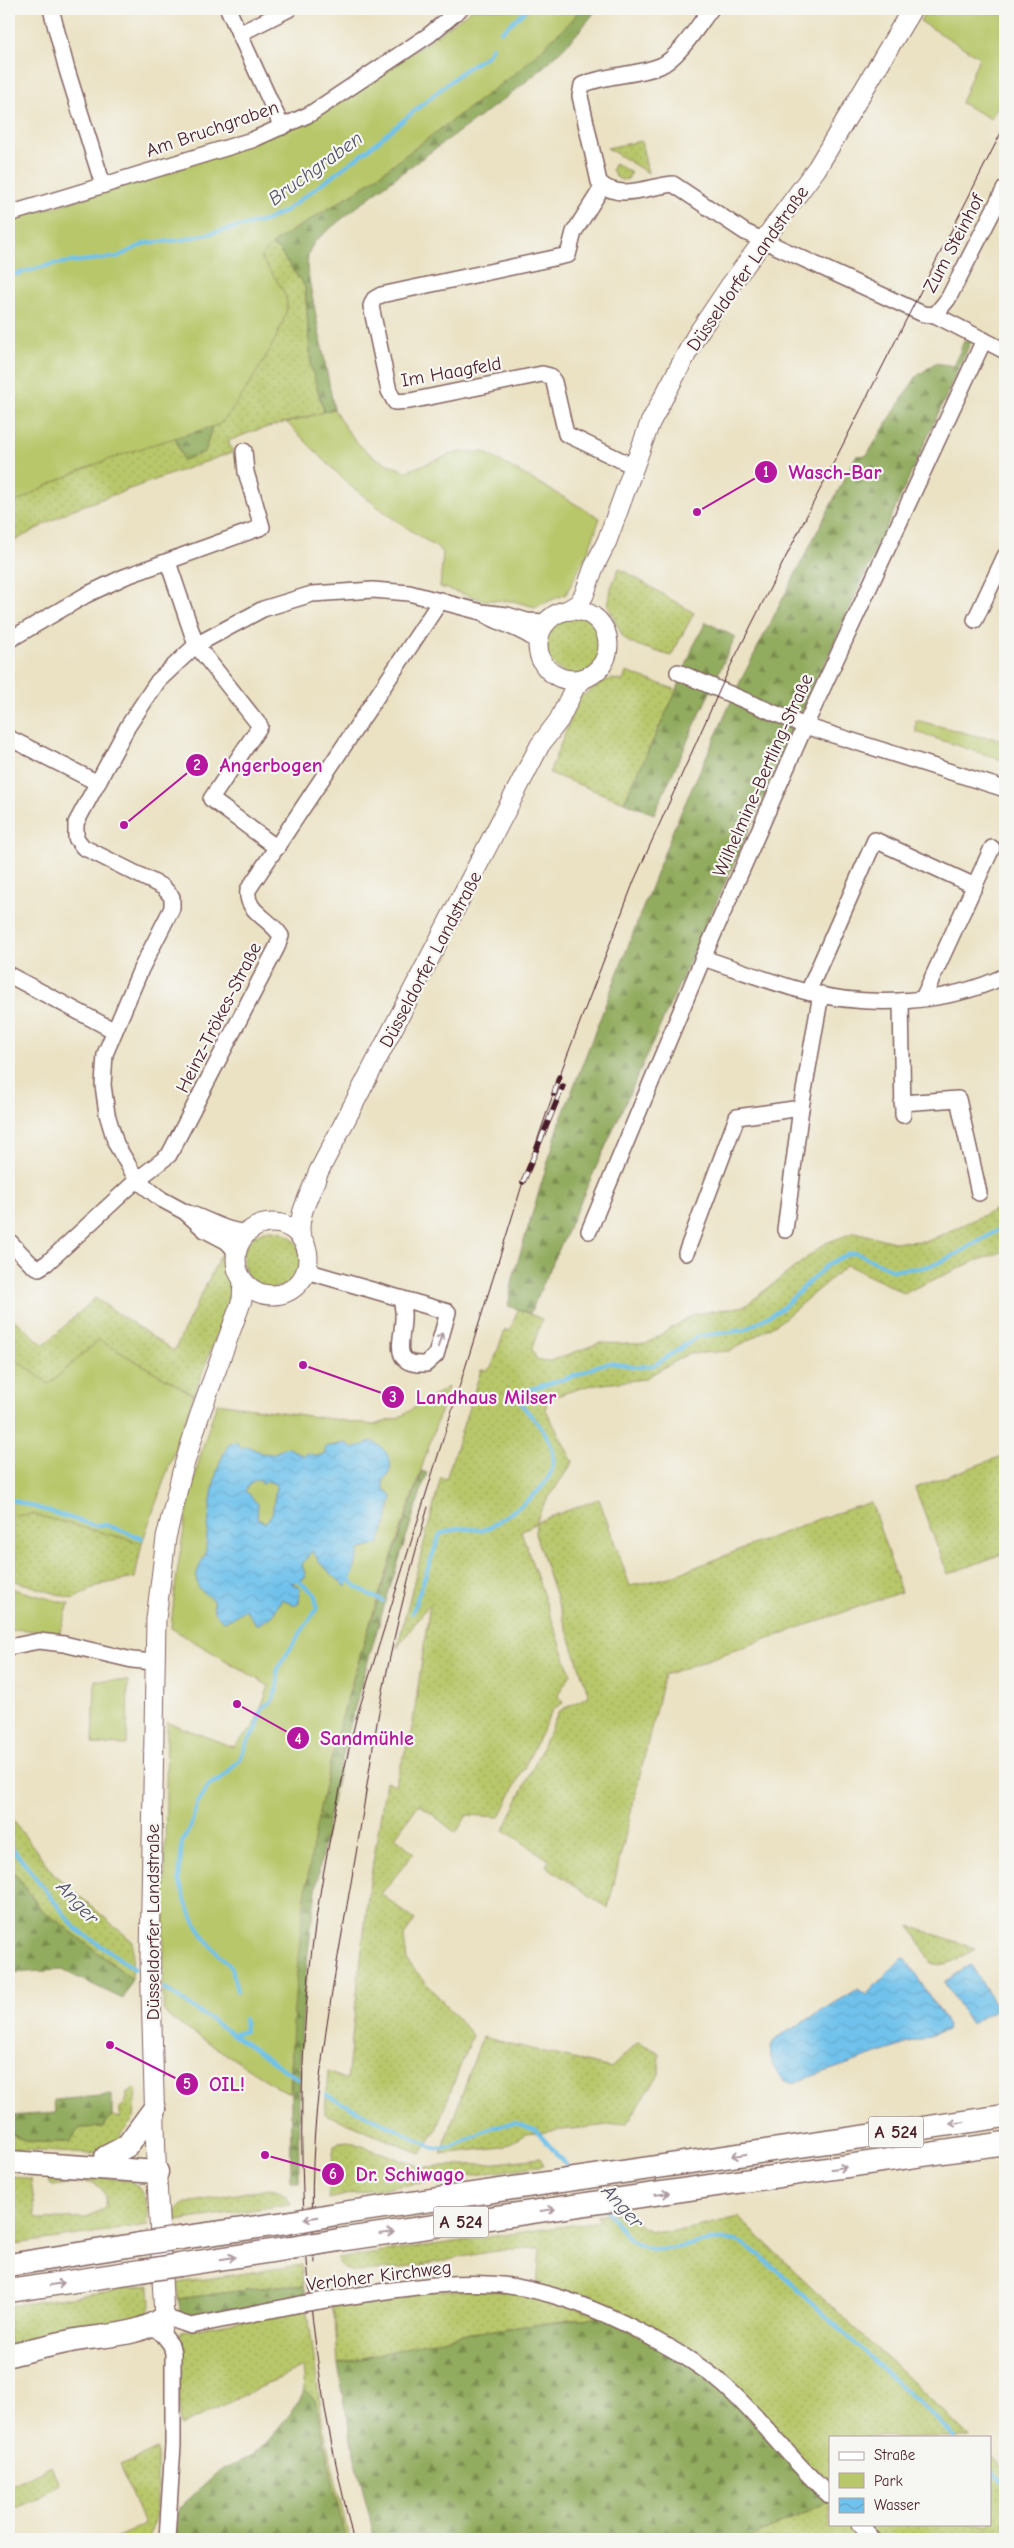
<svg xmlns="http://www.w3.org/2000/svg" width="1014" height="2548" viewBox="0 0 1014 2548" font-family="'Comic Neue',sans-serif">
	<defs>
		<pattern id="grass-dots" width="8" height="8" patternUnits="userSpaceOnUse" patternTransform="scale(1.25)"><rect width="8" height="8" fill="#b8c76a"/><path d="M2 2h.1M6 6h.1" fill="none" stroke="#a0aa5c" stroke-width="1.8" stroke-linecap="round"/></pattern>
		<pattern id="forest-firs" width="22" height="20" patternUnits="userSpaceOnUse" patternTransform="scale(1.25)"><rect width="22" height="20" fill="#92ac5e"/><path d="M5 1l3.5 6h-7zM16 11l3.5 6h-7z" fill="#798b4e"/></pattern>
		<pattern id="water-waves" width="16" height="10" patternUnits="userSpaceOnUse" patternTransform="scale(1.25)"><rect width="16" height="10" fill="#70c2ec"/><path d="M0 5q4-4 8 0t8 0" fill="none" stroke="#62a6cb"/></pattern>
	</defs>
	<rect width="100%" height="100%" fill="#f6f6f2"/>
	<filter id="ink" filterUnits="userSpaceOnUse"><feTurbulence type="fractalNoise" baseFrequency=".02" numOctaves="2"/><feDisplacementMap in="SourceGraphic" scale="10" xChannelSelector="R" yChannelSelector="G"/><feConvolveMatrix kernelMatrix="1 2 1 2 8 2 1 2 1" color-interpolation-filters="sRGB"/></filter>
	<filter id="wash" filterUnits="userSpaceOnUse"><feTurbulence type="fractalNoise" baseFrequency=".0096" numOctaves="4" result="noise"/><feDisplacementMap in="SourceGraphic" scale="20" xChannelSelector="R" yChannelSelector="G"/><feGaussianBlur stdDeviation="1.12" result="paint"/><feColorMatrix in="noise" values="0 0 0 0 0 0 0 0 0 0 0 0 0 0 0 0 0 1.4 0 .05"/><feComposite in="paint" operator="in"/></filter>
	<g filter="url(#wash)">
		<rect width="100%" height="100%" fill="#ebe2c4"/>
		<g fill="url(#grass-dots)" stroke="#81734a">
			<path d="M518 71 360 189 272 246 278 249 305 287 311 366 324 412 254 431 228 441 233 452 71 510 9 544V286Z"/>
			<path d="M641 141 648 173 607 148Z"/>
			<path d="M615 163 631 173 628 179 621 180 615 176 612 169Z"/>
			<path d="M619 568 694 613 671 656 630 643 623 637 608 606 611 588Z"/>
			<circle cx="575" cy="645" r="29"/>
			<path d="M626 672 677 690 624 802 549 773 579 698 605 681 612 679 623 681Z"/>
			<path d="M1005 1205V1251L973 1262 904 1293 847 1265 781 1321 730 1351 688 1354 644 1379 588 1386 546 1399V1410L573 1462 543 1506 536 1522 599 1499 630 1586 670 1577 818 1519 871 1502 901 1592 664 1675 608 1908 546 1866 549 1860 504 1830 559 1711 589 1696 535 1534 536 1523 521 1531 571 1674 558 1694 563 1703 553 1709 500 1817 467 1815 456 1833 419 1804 395 1837 414 1853 381 1894 415 1920 404 1936 407 1961 472 2035 436 2130 421 2154 325 2114 328 2072 347 2080 369 1888 386 1781 395 1785 412 1729 430 1603 397 1648 441 1477 446 1479 481 1370H487L492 1366 505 1330 510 1331 518 1309 542 1319 532 1349 537 1360 551 1361 599 1343 646 1344 694 1314 745 1306 826 1243 855 1232 894 1242 928 1241Z"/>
			<circle cx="272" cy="1259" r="29"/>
			<path d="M221 1254 231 1290 218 1331 194 1395 99 1340 49 1384 9 1355V1315L44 1345 95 1298 174 1351Z"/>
			<path d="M1005 1455V1553L948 1574 915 1488Z"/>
			<path d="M9 1505 142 1543 135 1578 103 1584 73 1599 9 1579Z"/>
			<path d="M9 1815 55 1875 133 1942 132 1979 40 1908 9 1865Z"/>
			<path d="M910 1926 975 1948C961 1956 948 1969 931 1963Z"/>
			<path d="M482 2037 611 2068 638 2042 660 2053 659 2074 627 2123 526 2134 503 2147 441 2154Z"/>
			<path d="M134 2089 137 2092 134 2118 121 2135 125 2140 101 2152 91 2154 9 2149V2131C23 2146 50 2142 70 2142L80 2128 103 2127 112 2116 120 2118V2108L124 2105 127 2092Z"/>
			<path d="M348 2141 421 2167 488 2164 540 2158 544 2165 365 2191 328 2199 334 2146 339 2142Z"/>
			<path d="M49 2173 129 2180C146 2190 148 2207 148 2225L9 2245V2175L31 2180 36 2217 42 2220 85 2218 105 2208C109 2172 75 2184 52 2186L49 2183Z"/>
			<path d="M269 2188C279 2191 286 2195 291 2204L176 2221 177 2210 182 2204Z"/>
			<path d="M631 2211C634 2218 639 2226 646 2229 666 2238 716 2222 738 2217L970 2437H830V2494L727 2385 537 2289 540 2248C484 2247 432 2268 377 2270 369 2271 358 2273 350 2271 344 2270 340 2264 336 2259L600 2221 596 2215Z"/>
			<path d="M301 2265 303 2286H277L178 2299V2283Z"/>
			<path d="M150 2285 151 2308 143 2320 9 2349V2306Z"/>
			<path d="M415 2290H513L602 2316 463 2334 338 2364 335 2320 331 2302Z"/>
			<path d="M307 2306 323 2425 349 2539H345L315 2400 305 2390 303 2367 180 2426 179 2337 181 2331 230 2323Z"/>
			<path d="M157 2449V2509L149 2539H113L144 2525 120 2465Z"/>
			<path d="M990 2455 1005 2470V2539H875L863 2524H990Z"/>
			<path d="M51 2466 59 2483 40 2498 9 2511V2486Z"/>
			<path d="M830 2501V2524H858L870 2539H748Z"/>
		</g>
		<g fill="url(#forest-firs)" stroke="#6e6644">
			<path d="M533 9H597C556 64 505 99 450 138 404 171 356 206 314 242L308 254 307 269 334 409 324 412 311 366 305 287 278 249 272 246 277 240 360 189 518 71 525 64Z"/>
			<path d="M964 341H971L530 1313 508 1306 514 1274 560 1122 673 830 740 682 856 456 867 455 916 377 935 363 954 366Z"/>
			<path d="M212 426 205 452 183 460 175 437Z"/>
			<path d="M706 622 735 637 654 814 624 802 677 690 693 647Z"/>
			<path d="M422 1471 427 1473C387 1596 346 1720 323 1848 303 1958 297 2070 299 2182H291C290 2094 291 2007 301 1921 319 1766 371 1617 422 1471Z"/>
			<path d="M9 1865 40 1908 132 1979 123 1999 62 1970 9 1973Z"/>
			<path d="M112 2095V2116L103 2127 80 2128 70 2142C50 2142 23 2146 9 2131V2116L55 2113 54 2100Z"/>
			<path d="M277 2286H303L306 2297 190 2321 182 2317 178 2299Z"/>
			<path d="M602 2316 706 2373 830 2501 748 2539H375L352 2446 338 2364 463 2334Z"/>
			<path d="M305 2390 315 2400 345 2539H175L178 2509 221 2470 252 2455 268 2441 298 2403Z"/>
		</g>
		<g fill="#b8c76a" stroke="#81734a">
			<path d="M473 9H579L573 19 518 71 360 189 277 240 261 257C269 272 285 287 287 303 290 324 239 403 224 420L218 425C147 446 72 467 9 507V220L175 171 384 73Z"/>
			<path d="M927 9H997L1005 13V92L991 119 961 103 979 57 920 21Z"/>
			<path d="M334 409C355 445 367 458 407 471L457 452H484L600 518 587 554 566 594 535 607 513 601 483 600 440 587 443 552 391 517 348 484 287 423Z"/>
			<path d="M916 720 981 737 1005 739V761L916 732Z"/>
			<path d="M99 1340 194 1395 142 1543 32 1514 9 1516V1355L49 1384Z"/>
			<path d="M448 1387C405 1525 351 1661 321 1803 301 1898 293 1995 290 2093L277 2087 170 2018 163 2010 167 1722 233 1747 254 1726 269 1686 171 1628C178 1551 191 1476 217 1403L374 1425 398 1418Z"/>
			<path d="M9 1588 69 1604 59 1635 20 1629 9 1631Z"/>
			<path d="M95 1680 128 1681 127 1745 93 1744Z"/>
		</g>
		<g fill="url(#water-waves)" stroke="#5d708c" fill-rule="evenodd">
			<path d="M371 1441C387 1447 399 1467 383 1480L384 1489 392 1496 388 1517 379 1544 359 1550 354 1572 346 1587 322 1565 312 1551 302 1564 306 1577 299 1582 291 1583 300 1588 299 1602 295 1606 282 1599 272 1616 257 1625 245 1609 231 1619 223 1621 214 1612 213 1600C207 1595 199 1591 197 1583 194 1572 202 1564 205 1554 207 1548 206 1541 207 1535 211 1504 212 1469 230 1443L237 1442 240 1448 248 1446 261 1453 273 1454 287 1447 304 1456 308 1453 317 1456 325 1454V1447L346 1443 354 1449ZM260 1479 262 1484 268 1481 275 1484 276 1487 272 1514 265 1523 257 1518 258 1504 245 1490 253 1481Z"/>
			<path d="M905 1958 948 2025 947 2030 792 2083C775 2081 764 2052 775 2039L858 1989 866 1995 900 1960Z"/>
			<path d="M971 1965 997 2008 971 2024 944 1982Z"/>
		</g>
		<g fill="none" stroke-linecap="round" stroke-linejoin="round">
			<g stroke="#70c2ec" stroke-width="4">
				<path d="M501 32 527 9"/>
				<path d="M9 276 53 264 117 257 146 243 181 240 265 221 285 211 366 151 464 70 488 55 492 47"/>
				<path d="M9 1499 93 1525H106L142 1538"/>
				<path d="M348 1576C353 1588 372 1596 383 1601"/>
				<path d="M412 1613 440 1534 458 1528 482 1530 489 1528C519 1505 575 1480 545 1433 538 1422 528 1414 521 1403V1396L528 1390 580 1374 599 1365 610 1363 640 1367 655 1365 699 1336 745 1330 781 1309 828 1264 848 1254 856 1253 893 1270 920 1268 936 1264 962 1251 1005 1226"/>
				<path d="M9 1844 76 1929 135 1969"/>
				<path d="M164 1988 298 2079"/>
				<path d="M237 1991 232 1968 204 1938 187 1906 179 1880 182 1842 190 1828 198 1801 211 1783 220 1780 240 1759 247 1742 257 1728 262 1709 272 1701 278 1686 277 1669 317 1608 315 1594 296 1579"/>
				<path d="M233 2035 245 2031 244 2019"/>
				<path d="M326 2095 434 2148 452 2147 495 2126 517 2123 537 2131 571 2171"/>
				<path d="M606 2210C616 2221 627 2241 641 2246 671 2259 712 2230 741 2243 750 2247 759 2256 767 2261L955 2437"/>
				<path d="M990 2470 1005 2484"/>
			</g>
		</g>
	</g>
	<g filter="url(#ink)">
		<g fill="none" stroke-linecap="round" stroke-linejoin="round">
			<defs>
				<g id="minor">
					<path d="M51 9 67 70 103 185"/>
					<path d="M228 9 282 127"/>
					<path d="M711 9C699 24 678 59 660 66 635 76 607 74 582 85L580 96 599 182C618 202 649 186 673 184L745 232 923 314 935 315 1005 351"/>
					<path d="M239 34 289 9"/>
					<path d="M603 186 574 232 568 255 381 295 374 299 371 306 389 391 395 402 410 401 542 374 550 376 554 382 566 434 633 466"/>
					<path d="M9 214 252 140 310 114 429 35 460 9"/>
					<path d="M935 315 948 299 1005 188"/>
					<path d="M168 562 196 645 260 726 211 799 277 848"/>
					<path d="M486 615C503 625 525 630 538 642"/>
					<path d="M975 620 1005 556"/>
					<path d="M9 640 86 595 124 577 262 527 246 472 244 451"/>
					<path d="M678 672 805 726 1005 789"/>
					<path d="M9 738 98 783"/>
					<path d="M703 958C737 969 772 983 807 992 869 1008 947 1004 1005 976"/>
					<path d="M9 975 113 1030"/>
					<path d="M808 992 875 840 975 886"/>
					<path d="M923 998 992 848"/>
					<path d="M901 1001 903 1115"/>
					<path d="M902 1103 958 1099 979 1193"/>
					<path d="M188 1213C208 1219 227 1233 248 1232"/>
					<path d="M785 1230 801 1108 821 994"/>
					<path d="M589 1231 703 958 805 726 984 340"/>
					<path d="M9 1241 31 1264 39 1268 47 1263 137 1180 169 1155 277 947 281 936C270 918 245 912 248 890L441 600"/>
					<path d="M686 1253 737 1117 801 1108"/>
					<path d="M236 1255 232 1247 226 1241 205 1230 185 1212 161 1199 137 1180 116 1144 107 1114 103 1085 105 1054 141 969 172 908V897L163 887 83 847 76 838V823L128 726 158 681 196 645 263 609 312 594 373 590 409 593 481 612 507 615 527 621 546 622"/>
					<path d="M306 1271 448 1312 436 1355 426 1364C389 1366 403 1340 403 1318 404 1312 402 1305 401 1298"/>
					<path d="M9 1647 39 1641 64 1644 132 1660 154 1662"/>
					<path d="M326 2300C389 2291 458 2276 522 2288 563 2296 603 2312 639 2331 669 2347 700 2364 725 2386 763 2420 792 2462 830 2496"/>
					<path d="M164 2317 191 2326 301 2304"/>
					<path d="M161 2332 171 2345 173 2353V2445L167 2539"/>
					<path d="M860 2524 873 2539"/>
				</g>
				<g id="major">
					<circle cx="573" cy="645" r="35"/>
					<path d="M568 610 578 604 584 595 594 567 607 541 650 423 696 336 729 287 817 168 912 9"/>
					<circle cx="272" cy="1259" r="36"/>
					<path d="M301 1238C296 1215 311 1194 318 1173L540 745 559 720 575 687 584 678"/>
					<path d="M161 2331 164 2317 156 2159 150 1958 156 1619 166 1538 182 1472 199 1417 242 1300 243 1281"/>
				</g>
				<g id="highway">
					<path d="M106 2157 127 2146 154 2109"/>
					<path d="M9 2162 157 2172"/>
					<path d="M336 2214 1005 2116"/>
					<path d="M180 2238 286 2223"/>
					<path d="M339 2240 1005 2143"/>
					<path d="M9 2265 140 2244"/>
					<path d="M179 2265 291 2248"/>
					<path d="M9 2291 141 2271"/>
					<path d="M9 2355C31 2350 54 2344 76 2340 106 2335 139 2336 164 2317"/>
				</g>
			</defs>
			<use href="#minor" stroke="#826361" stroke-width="18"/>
			<use href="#major" stroke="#826361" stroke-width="21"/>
			<use href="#highway" stroke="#826361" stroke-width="25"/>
			<use href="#minor" stroke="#fff" stroke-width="15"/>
			<use href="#major" stroke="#fff" stroke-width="19"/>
			<use href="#highway" stroke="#fff" stroke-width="22"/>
			<g stroke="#4a1f2b" stroke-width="1">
				<path d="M315 2263C303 2127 333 1988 356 1854 364 1808 370 1762 378 1717 391 1646 408 1576 428 1507"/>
				<path d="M353 2539C343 2496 333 2453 325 2409 299 2253 293 2076 316 1919 326 1852 340 1786 356 1719L523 1182 559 1077 634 881 730 667 1005 125"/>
			</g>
			<defs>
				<g id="rail">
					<path d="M554 1094 559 1077"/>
					<path d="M523 1182 563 1086"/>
				</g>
			</defs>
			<use href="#rail" stroke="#4a1f2b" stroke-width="5.5"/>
			<use href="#rail" stroke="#f6f6f2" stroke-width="4" stroke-dasharray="11" stroke-linecap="butt"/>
			<defs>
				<path id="minor-bridge" d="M301 2304 326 2300"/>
				<g id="highway-bridge">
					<path d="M286 2223 336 2214"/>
					<path d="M140 2244 180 2238"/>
					<path d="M291 2248 339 2240"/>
					<path d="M141 2271 179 2265"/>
				</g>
			</defs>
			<use href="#minor-bridge" stroke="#826361" stroke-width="18" stroke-linecap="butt"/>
			<use href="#highway-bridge" stroke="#826361" stroke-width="25" stroke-linecap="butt"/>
			<use href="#minor-bridge" stroke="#fff" stroke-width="15"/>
			<use href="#highway-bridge" stroke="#fff" stroke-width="22"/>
		</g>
		<defs><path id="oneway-shaft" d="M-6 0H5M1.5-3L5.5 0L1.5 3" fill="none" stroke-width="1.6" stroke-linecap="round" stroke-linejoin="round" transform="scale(1.25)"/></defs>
		<g stroke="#ae9aa0">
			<use href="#oneway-shaft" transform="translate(440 1340) rotate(-74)"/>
			<use href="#oneway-shaft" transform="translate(957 2123) rotate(172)"/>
			<use href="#oneway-shaft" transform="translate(739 2155) rotate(172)"/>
			<use href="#oneway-shaft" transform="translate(839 2168) rotate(-8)"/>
			<use href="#oneway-shaft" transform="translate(662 2194) rotate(-8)"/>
			<use href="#oneway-shaft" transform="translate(548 2210) rotate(-8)"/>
			<use href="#oneway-shaft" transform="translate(311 2218) rotate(170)"/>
			<use href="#oneway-shaft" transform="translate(387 2233) rotate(-8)"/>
			<use href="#oneway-shaft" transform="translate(228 2258) rotate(-9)"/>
			<use href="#oneway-shaft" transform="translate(57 2284) rotate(-9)"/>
		</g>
	</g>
	<g text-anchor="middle" stroke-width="4.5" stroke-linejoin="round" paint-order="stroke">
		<g fill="#f6f6f2" stroke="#7e6067" stroke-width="1">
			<rect x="868.5" y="2116.5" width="55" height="31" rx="4"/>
			<rect x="433.5" y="2206.5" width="55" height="31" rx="4"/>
		</g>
		<g font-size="18" font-weight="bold" fill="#4a1f2b">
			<text x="896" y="2138">A 524</text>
			<text x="461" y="2228">A 524</text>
		</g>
		<g font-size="19" fill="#4a1f2b" stroke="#f6f6f2">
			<text transform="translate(212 128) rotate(-19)" y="7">Am Bruchgraben</text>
			<text transform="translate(953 243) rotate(-62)" y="7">Zum Steinhof</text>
			<text transform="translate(747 268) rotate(-55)" y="7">Düsseldorfer Landstraße</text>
			<text transform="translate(451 371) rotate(-10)" y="7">Im Haagfeld</text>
			<text transform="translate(762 775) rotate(-66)" y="7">Wilhelmine-Bertling-Straße</text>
			<text transform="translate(430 959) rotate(-62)" y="7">Düsseldorfer Landstraße</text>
			<text transform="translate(218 1017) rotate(-63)" y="7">Heinz-Trökes-Straße</text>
			<text transform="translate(152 1922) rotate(-90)" y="7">Düsseldorfer Landstraße</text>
			<text transform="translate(379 2275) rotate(-7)" y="7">Verloher Kirchweg</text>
		</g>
		<g font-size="20" font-style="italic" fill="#555065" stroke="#f6f6f2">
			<text transform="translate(315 168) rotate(-36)" y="7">Bruchgraben</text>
			<text transform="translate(78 1902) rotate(47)" y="7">Anger</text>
			<text transform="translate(623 2206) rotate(48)" y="7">Anger</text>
		</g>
	</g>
	<path fill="none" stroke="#b5179e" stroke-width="2" d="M697 512L766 472M124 825L197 765M303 1365L393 1397M237 1704L298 1738M110 2045L187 2084M265 2155L333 2174"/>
	<g fill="#b5179e" stroke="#f6f6f2" stroke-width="2">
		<circle cx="697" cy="512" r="5"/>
		<circle cx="124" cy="825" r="5"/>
		<circle cx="303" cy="1365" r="5"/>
		<circle cx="237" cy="1704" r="5"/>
		<circle cx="110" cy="2045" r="5"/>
		<circle cx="265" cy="2155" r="5"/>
		<circle cx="766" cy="472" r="12"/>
		<circle cx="197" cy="765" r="12"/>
		<circle cx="393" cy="1397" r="12"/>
		<circle cx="298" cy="1738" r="12"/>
		<circle cx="187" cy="2084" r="12"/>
		<circle cx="333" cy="2174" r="12"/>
	</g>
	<g font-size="15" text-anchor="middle" font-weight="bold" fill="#fff">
		<text x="766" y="477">1</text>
		<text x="197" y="770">2</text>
		<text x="393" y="1402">3</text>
		<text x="298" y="1744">4</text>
		<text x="187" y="2089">5</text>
		<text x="333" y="2179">6</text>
	</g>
	<g font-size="20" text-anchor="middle" font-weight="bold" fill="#b5179e" stroke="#f6f6f2" stroke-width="4.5" stroke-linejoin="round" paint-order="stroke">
		<text x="835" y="479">Wasch-Bar</text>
		<text x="271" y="772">Angerbogen</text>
		<text x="486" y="1404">Landhaus Milser</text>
		<text x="367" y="1745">Sandmühle</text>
		<text x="227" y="2091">OIL!</text>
		<text x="410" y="2181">Dr. Schiwago</text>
	</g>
	<rect width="1014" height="2548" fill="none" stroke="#f6f6f2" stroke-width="30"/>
	<rect x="829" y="2436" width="162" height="90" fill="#f6f6f2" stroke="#b1a0a2"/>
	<rect x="839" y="2452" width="25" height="8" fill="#ffffff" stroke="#b1a0a2"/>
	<text x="874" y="2460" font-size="15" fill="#4a1f2b">Straße</text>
	<rect x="839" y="2473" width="25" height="15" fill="#b8c76a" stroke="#b1a0a2"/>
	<text x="874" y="2486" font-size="15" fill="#4a1f2b">Park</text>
	<rect x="839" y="2498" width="25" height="15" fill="url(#water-waves)" stroke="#b1a0a2"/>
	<text x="874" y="2510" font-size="15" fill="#4a1f2b">Wasser</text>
</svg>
